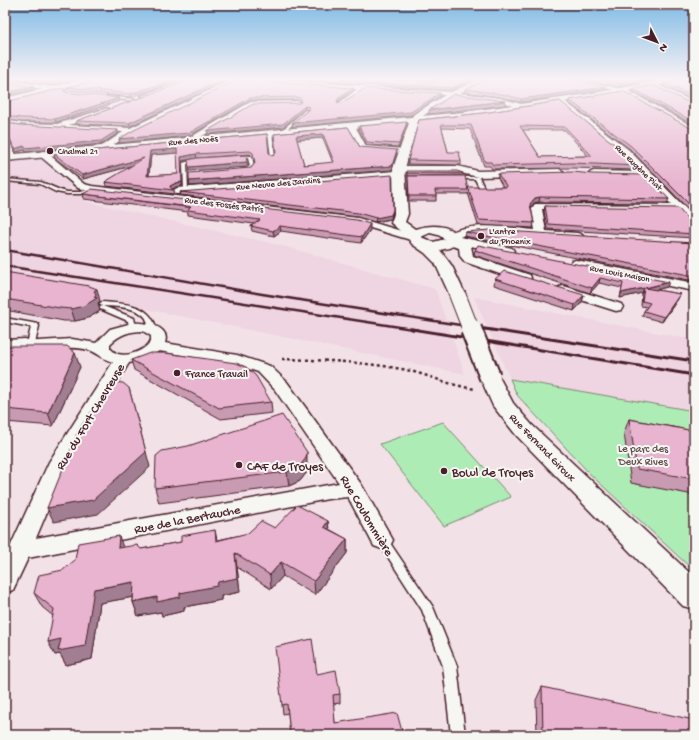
<svg xmlns="http://www.w3.org/2000/svg" width="699" height="740" viewBox="0 0 699 740" font-family="'Gochi Hand',sans-serif">
	<rect width="100%" height="100%" fill="#f2e2e8"/>
	<filter id="ink" filterUnits="userSpaceOnUse"><feTurbulence type="fractalNoise" baseFrequency=".025" numOctaves="2"/><feDisplacementMap in="SourceGraphic" scale="8" xChannelSelector="R" yChannelSelector="G"/><feConvolveMatrix kernelMatrix="1 2 1 2 8 2 1 2 1" color-interpolation-filters="sRGB"/></filter>
	<g filter="url(#ink)">
		<g fill="#efd4e1">
			<path d="M40 158 75 185 68 188 72 190 79 189 83 191 94 193 83 201 283 246 435 289 465 374 92 298 5 283V160Z"/>
			<path d="M474 297 694 340V411L510 379Z"/>
		</g>
		<g fill="#adedb5" stroke="#7c8670">
			<path d="M510 379 694 411V571L590 474 517 395Z"/>
			<path d="M443 422 511 497 444 526 380 444Z"/>
		</g>
		<g fill="none" stroke-linecap="round" stroke-linejoin="round">
			<defs>
				<g id="service">
					<path d="M107 96 134 99 136 100 134 101 108 98Z"/>
					<path d="M305 110 308 111 283 133H281V131Z"/>
					<path d="M270 132 272 133 275 157 273 158 271 157 268 133Z"/>
					<path d="M237 156H252L254 168 242 171V169L250 166 248 158H235V157Z"/>
					<path d="M197 159 199 160V161L187 164 188 190 184 191 183 163Z"/>
					<path d="M455 177H479L485 190 481 191 475 179H453V177Z"/>
					<path d="M5 179 41 182 60 190 67 192H81L94 188 96 189 81 194H67L56 192 40 184 5 181Z"/>
					<path d="M102 302C126 304 150 303 157 330L156 332H150C148 327 148 321 145 317 136 306 115 307 103 306L134 318 136 327 132 329H129L128 321 100 309 99 308 102 306 99 304Z"/>
					<path d="M5 318 38 324 39 326 34 348H28L27 346 28 342 5 344V340L25 339 28 340 31 327 5 322Z"/>
					<path d="M382 535 386 537 433 607 457 666 465 735H451L443 666 422 610 377 540 378 537Z"/>
				</g>
				<g id="minor">
					<path d="M5 80 54 87 57 89 54 91 5 83Z"/>
					<path d="M185 80H193L146 97 141 96Z"/>
					<path d="M231 80H239L134 132 105 150 101 148 102 146 123 132 22 127 5 124V120L22 123 57 124 107 108 109 109V111L69 125 130 128Z"/>
					<path d="M257 80H283L451 92 478 80H486L460 93 500 98 528 106 525 108 500 102 453 96 414 122 410 120 414 114 445 95 365 89 341 106 339 105V103L357 89 260 82Z"/>
					<path d="M436 80H444C436 86 425 88 417 83 422 79 430 83 436 80Z"/>
					<path d="M570 80H581L627 90 694 127V132L623 92Z"/>
					<path d="M650 83H654L694 102V107L650 85Z"/>
					<path d="M559 100H563L629 150 694 217V226L690 225 677 211 542 209 546 231 577 233 581 234 583 236 581 238 577 239 489 233 464 235 460 237 512 248 514 251 512 254 508 255 471 246 473 256 530 275 531 278 530 281H520L465 262 460 256 459 248 448 245 446 243 448 240 446 237C459 220 515 228 535 230L531 209 535 204 671 205 645 178 591 176 589 174 591 172 594 171 640 172 623 154 559 102Z"/>
					<path d="M298 101 301 103 300 104 253 105 191 143H188L184 141 250 102Z"/>
					<path d="M348 124H354L366 146 405 149 409 151 405 153 361 150 358 147 347 126Z"/>
					<path d="M5 139 9 141 17 157 16 159 13 160C5 157 5 146 5 139Z"/>
					<path d="M43 151 46 152 84 184 92 186 358 218 418 236 420 238 418 240 414 241 357 224 91 192 78 188 40 156 39 154 40 152Z"/>
					<path d="M399 166H457L478 171 559 169 564 172 559 175 478 177 457 172H403L402 175 399 176 177 194 172 191 177 188 396 171V167Z"/>
					<path d="M576 260 694 283V291L572 267 570 264 572 261Z"/>
					<path d="M564 286 621 304 623 307 621 310 616 311 559 293 557 290 559 287Z"/>
					<path d="M132 323C143 322 171 325 165 343L237 355 270 366 287 382 361 484 393 540 390 546 382 549 374 546 348 497 328 499 28 558 13 590 5 593V558L49 462 113 362C104 360 98 353 89 350 62 344 32 351 5 353V343L72 339 96 343 110 329ZM143 331 151 336V340C147 350 129 357 118 354 115 353 112 350 110 348V344C120 334 130 331 143 331ZM159 351 234 364 258 372 275 390 339 483 36 538 68 462 129 363 147 358Z"/>
				</g>
				<g id="tertiary">
					<path d="M664 80H679L675 82C590 98 504 114 418 122L405 168 408 214 405 222 415 229C429 225 449 223 459 237L457 244 449 248 440 250 452 266 465 294 463 298 457 299 451 298 435 263 425 253 412 244 407 237 391 223 394 214 393 168 409 123 5 161V155L464 112 589 94ZM430 233 438 235 445 239 433 242 421 237Z"/>
					<path d="M490 371 497 373 513 403 532 425 694 577V609L683 606 516 435 493 406 480 377 483 373Z"/>
				</g>
				<path id="secondary" d="M80 80H94L93 82 5 104V98Z"/>
			</defs>
			<use href="#service" stroke="#4a1f2b" stroke-width="3"/>
			<use href="#minor" stroke="#4a1f2b" stroke-width="3"/>
			<use href="#tertiary" stroke="#4a1f2b" stroke-width="3"/>
			<use href="#secondary" stroke="#4a1f2b" stroke-width="3"/>
			<path stroke="#4a1f2b" stroke-width="2.5" stroke-dasharray="3 3" stroke-linecap="butt" d="M282 359C322 360 363 362 402 369 427 374 450 386 476 389"/>
			<use href="#service" fill="#f6f6f2" fill-rule="evenodd"/>
			<use href="#minor" fill="#f6f6f2" fill-rule="evenodd"/>
			<use href="#tertiary" fill="#f6f6f2" fill-rule="evenodd"/>
			<use href="#secondary" fill="#f6f6f2" fill-rule="evenodd"/>
			<g stroke="#4a1f2b" stroke-width="2.5">
				<path d="M5 250 262 294 492 330"/>
				<path d="M5 266 419 330"/>
			</g>
			<g stroke="#4a1f2b" stroke-width="3">
				<path d="M412 329 694 375"/>
				<path d="M485 329 694 361"/>
			</g>
			<defs>
				<path id="tertiary-bridge-far1" d="M457 294 471 330"/>
				<path id="tertiary-bridge" d="M471 329 490 377"/>
			</defs>
			<use href="#tertiary-bridge-far1" stroke="#4a1f2b" stroke-width="18" stroke-linecap="butt"/>
			<use href="#tertiary-bridge" stroke="#4a1f2b" stroke-width="24" stroke-linecap="butt"/>
			<use href="#tertiary-bridge-far1" stroke="#f6f6f2" stroke-width="16"/>
			<use href="#tertiary-bridge" stroke="#f6f6f2" stroke-width="20"/>
		</g>
		<g fill="#c89bb3" stroke="#4a1f2b" fill-rule="evenodd">
			<path d="M15 80H74L52 85Z"/>
			<path d="M181 80 130 97 68 90 67 87 93 81Z"/>
			<path d="M190 80H228L130 126 77 124 76 121Z"/>
			<path d="M303 80H421L418 81 423 84 438 82 443 80H474L451 90Z"/>
			<path d="M588 80H656L619 87Z"/>
			<path d="M694 80V100L663 86 664 83 676 81Z"/>
			<path d="M260 81 353 90 338 102V103L340 104 440 96 411 115 293 127 308 110 305 109 283 127 208 134 300 103 301 102 298 100H250L189 136 120 143 119 139Z"/>
			<path d="M606 87 605 89 521 102 500 97 465 92V89Z"/>
			<path d="M633 89 694 105V125L633 91Z"/>
			<path d="M65 92 119 101 56 122H22L5 119V102Z"/>
			<path d="M569 100 694 130V215L630 149 569 103Z"/>
			<path d="M560 101 638 166 636 170 572 168 492 169 490 166H484L470 129 442 128 448 152 461 161V165L408 164V160L419 120 483 113ZM523 130H565L588 156 540 157Z"/>
			<path d="M5 123 21 125 118 133 102 144 26 152 25 150 16 152 10 140 5 138Z"/>
			<path d="M407 125 399 147 367 145 359 129V126Z"/>
			<path d="M348 127 360 147 396 154 392 170 190 186 251 168 255 163 253 157 250 154 197 158 182 161V186L176 187 172 189 174 190 175 194 106 186 105 182 132 166 83 179 55 158 54 154 267 134 269 153 273 156 276 153 274 134ZM323 138 333 163 304 165 297 140ZM178 153V174L149 176 151 155Z"/>
			<path d="M407 173H463V175L407 176Z"/>
			<path d="M498 174 669 199 667 203 539 202 534 203 531 207 534 223 533 228 478 225 468 193V194H436V201H409L408 176 468 188 503 187 498 178Z"/>
			<path d="M180 192 393 210 392 214 391 219 375 222 358 217 181 195Z"/>
			<path d="M83 194 370 230 361 243 281 231 274 236 252 231 251 226 254 224 188 215V212L84 199Z"/>
			<path d="M545 206 694 223V238L547 229 544 211Z"/>
			<path d="M465 232 694 243V281L464 236Z"/>
			<path d="M475 250 667 287 656 290 680 294 678 299 662 322 642 316 644 311 647 307 641 306 642 293 620 298 622 288 599 283 590 293 474 255Z"/>
			<path d="M5 272 100 301 98 303 100 311 88 318 75 321H64L5 310Z"/>
			<path d="M495 279 584 295 582 302 574 311 494 285Z"/>
			<path d="M5 346 80 367 53 426 5 422Z"/>
			<path d="M131 360 271 402 272 413 221 419 134 370Z"/>
			<path d="M629 419 694 431V495L631 483 624 433Z"/>
			<path d="M307 466V472L300 481 289 486 159 503 155 488Z"/>
			<path d="M328 521 329 529 347 539V553L315 595 283 576 271 589 237 567 240 592 221 596V600L184 607V611L162 616 161 612 138 616 133 602V597L100 603 92 659 66 665 60 654 55 655 53 616 42 607 34 593 63 570 123 547 141 549 181 542 215 530 217 540 275 528Z"/>
			<path d="M317 674 340 694V703L333 704 335 723 290 735 288 713 283 714 282 705Z"/>
			<path d="M542 687 694 735H537L536 700Z"/>
		</g>
		<g fill="#a27e92" stroke="#4a1f2b">
			<path d="M62 80H74L52 85 51 83Z"/>
			<path d="M173 80H181L130 97V94Z"/>
			<path d="M222 80H228L130 126 129 123Z"/>
			<path d="M469 80H474L451 90V88Z"/>
			<path d="M643 80H656L619 87 620 84Z"/>
			<path d="M34 87 35 89 5 96V93Z"/>
			<path d="M606 87 605 89 521 102V99Z"/>
			<path d="M353 88V90L338 102V105V99Z"/>
			<path d="M440 93V96L411 115 293 127 292 123Z"/>
			<path d="M119 98V101L56 122 55 119Z"/>
			<path d="M250 98V100L189 136 120 143 119 139Z"/>
			<path d="M505 101V105L429 114V110Z"/>
			<path d="M305 106V109L283 127 208 134 207 131Z"/>
			<path d="M407 122V125L399 147V144Z"/>
			<path d="M118 130V133L102 144 26 152 25 150 16 152 15 149 24 146Z"/>
			<path d="M323 134V138L296 140V136Z"/>
			<path d="M177 149 178 153 151 155 148 180 147 176 150 151Z"/>
			<path d="M397 150 392 170 190 186 189 181 392 166Z"/>
			<path d="M196 154 197 158 182 161V186L176 187 171 190 170 187V186L176 183 182 182 181 157Z"/>
			<path d="M144 158 145 162 83 179 82 175Z"/>
			<path d="M247 162 248 167 189 171V167Z"/>
			<path d="M540 197 539 202 534 203 530 209V204L535 198Z"/>
			<path d="M393 210 392 214 391 219 375 222 376 218Z"/>
			<path d="M370 224V230L361 243 362 237Z"/>
			<path d="M280 226 281 231 274 236 273 231Z"/>
			<path d="M600 278 599 283 590 293 592 288Z"/>
			<path d="M669 282 667 287 643 293 645 288Z"/>
			<path d="M644 288 642 293 620 298 621 293Z"/>
			<path d="M97 289 100 301 98 303 100 311 88 318 75 321 71 309 94 297V291Z"/>
			<path d="M680 294 678 299 662 322 664 317Z"/>
			<path d="M584 295 582 302 574 311 575 305Z"/>
			<path d="M75 353 80 367 53 426 48 413Z"/>
			<path d="M129 388 150 467 98 514 54 522 47 508Z"/>
			<path d="M307 452V472L300 481 289 486 287 472Z"/>
			<path d="M328 521 329 535 324 527Z"/>
			<path d="M119 536 124 550 118 548Z"/>
			<path d="M347 539V553L315 595 314 581Z"/>
			<path d="M235 553 237 567 240 592 221 596V600L184 607V611L162 616 161 612 138 616 133 602 180 593 218 582Z"/>
			<path d="M281 562 283 576 271 589 270 575Z"/>
			<path d="M134 582 139 596 100 603 92 659 66 665 60 654 55 655 48 642 94 589Z"/>
		</g>
		<g fill="#e8b4d0" stroke="#4a1f2b" fill-rule="evenodd">
			<path d="M33 80H62L51 83Z"/>
			<path d="M93 80H173L130 94 67 87 93 81Z"/>
			<path d="M190 80H222L129 123 76 121Z"/>
			<path d="M237 80H258L260 81 353 88 338 99 337 102 340 104 365 88 440 93 411 112 292 123 309 109V107L305 106 283 124 207 131 253 104 300 103 302 100 298 97 250 98 189 133 119 139 134 130Z"/>
			<path d="M339 80H416L423 84 438 82 443 80H469L451 88Z"/>
			<path d="M485 80H575L606 87 521 99 501 94 465 89Z"/>
			<path d="M600 80H643L620 84Z"/>
			<path d="M678 80H694V97L664 83Z"/>
			<path d="M5 82 34 87 5 93Z"/>
			<path d="M653 85 694 105V122L633 89Z"/>
			<path d="M63 88 65 92 119 98 55 119 21 118 5 116V102Z"/>
			<path d="M623 91 694 130V209L631 146 569 100Z"/>
			<path d="M454 94 505 101 429 110Z"/>
			<path d="M560 101 623 151 638 166 573 163 493 165 491 162H485L471 125H441L448 152H459L461 161 408 160 419 120 483 113ZM520 126 565 127 592 156 540 157Z"/>
			<path d="M407 122 399 144 367 142 359 126Z"/>
			<path d="M5 123 21 125 118 130 101 141 25 148 24 146 15 149 9 137 5 135Z"/>
			<path d="M348 127 360 147 397 150 392 166 189 181V173L251 168 255 163 253 153 250 151 196 154 181 157 182 182 176 183 170 186V187L174 190 105 182 144 158 82 175 54 154 267 134 269 153 273 156 276 153 274 134ZM323 134 334 162 304 165 296 136ZM177 149 178 174 147 176 150 151Z"/>
			<path d="M246 155 247 162 189 167 188 160 197 158Z"/>
			<path d="M407 171H457L463 173H407Z"/>
			<path d="M573 172 592 174 646 175 669 199 540 197 535 198 530 204 534 223 479 220 468 187H507L498 174Z"/>
			<path d="M392 175 393 210 391 215 376 218 358 213 180 192Z"/>
			<path d="M408 176H465L468 190H435L436 196H409Z"/>
			<path d="M92 189 357 220 370 224 362 237 280 226 273 231 251 226 260 220 188 210 191 207 83 194Z"/>
			<path d="M545 206 678 208 690 222 694 223V234L548 224Z"/>
			<path d="M490 230 694 243V276L465 232Z"/>
			<path d="M478 245 669 282 645 288 680 294 664 317 644 311 650 303 642 301 644 288 621 293 623 283 600 278 592 288 475 250Z"/>
			<path d="M504 271 584 295 575 305 495 279Z"/>
			<path d="M5 272 89 286 97 289 94 291 96 294 94 297 97 298 84 306 71 309 60 308 5 299Z"/>
			<path d="M5 346H67L75 353 48 413 5 409Z"/>
			<path d="M150 353H165L236 363 246 367 256 376 271 402 219 408 131 360Z"/>
			<path d="M113 382 123 383 129 388 146 452 93 500 47 508 79 429Z"/>
			<path d="M282 415 307 452 306 458 299 467 287 472 155 488 156 456 162 451 188 446Z"/>
			<path d="M629 419 694 431V479L637 469Z"/>
			<path d="M297 505 328 521 324 527 347 539 314 581 281 562 270 575 235 553 237 578 218 582 217 586 180 593V597L157 602V597L133 602 134 582 94 589 85 646 58 651 61 639 48 642 54 609 34 593 39 575 63 570 75 560 78 543 119 536 118 548 137 545 141 549 181 542V536L215 530 216 541 248 533 261 521 275 528Z"/>
			<path d="M312 639 317 674 336 670 340 694 333 695 335 723 397 713 403 735H290L287 704 282 705 275 647Z"/>
			<path d="M542 687 694 720V735H543Z"/>
		</g>
	</g>
	<linearGradient id="sky" x2="0" y2="1"><stop stop-color="#7ebae5"/><stop offset="0.43" stop-color="#f9f2f5"/><stop offset="1" stop-color="#f9f2f5" stop-opacity="0"/></linearGradient>
	<rect width="699" height="184" fill="url(#sky)"/>
	<g fill="#4a1f2b" stroke="#f6f6f2" stroke-width="1.5">
		<circle cx="50" cy="151" r="4"/>
		<circle cx="481" cy="236" r="4"/>
		<circle cx="177" cy="373" r="4"/>
		<circle cx="239" cy="465" r="4"/>
		<circle cx="444" cy="471" r="4"/>
	</g>
	<g text-anchor="middle" stroke-width="4" stroke-linejoin="round" paint-order="stroke">
		<g font-size="9" fill="#4a1f2b" stroke="#f6f6f2">
			<text transform="translate(193 140) rotate(-5)" y="3">Rue des Noës</text>
			<text transform="translate(639 167) rotate(44)" y="3">Rue Eugène Piat</text>
			<text transform="translate(278 183) rotate(-5)" y="3">Rue Neuve des Jardins</text>
			<text transform="translate(224 204) rotate(7)" y="3">Rue des Fossés Patris</text>
			<text transform="translate(620 273) rotate(11)" y="3">Rue Louis Maison</text>
		</g>
		<g font-size="9" fill="#4a1f2b" stroke="#f6f6f2" text-anchor="start">
			<text x="58" y="154">Chalmel 21</text>
			<text x="489" y="234">L'antre<tspan x="489" dy="10">du Phoenix</tspan></text>
		</g>
		<g font-size="11" fill="#4a1f2b" stroke="#f6f6f2" text-anchor="start">
			<text x="185" y="377">France Travail</text>
		</g>
		<g font-size="11" fill="#4a1f2b" stroke="#f6f6f2">
			<text transform="translate(543 447) rotate(46)" y="4">Rue Fernand Giroux</text>
		</g>
		<g font-size="11" fill="#63524e" stroke="#f6f6f2">
			<text x="643" y="452">Le parc des<tspan x="643" dy="13">Deux Rives</tspan></text>
		</g>
		<g font-size="13" fill="#4a1f2b" stroke="#f6f6f2">
			<text transform="translate(89 416) rotate(-59)" y="5">Rue du Fort Chevreuse</text>
			<text transform="translate(368 515) rotate(59)" y="5">Rue Coulommière</text>
			<text transform="translate(187 518) rotate(-11)" y="5">Rue de la Bertauche</text>
		</g>
		<g font-size="13" fill="#4a1f2b" stroke="#f6f6f2" text-anchor="start">
			<text x="247" y="470">CAF de Troyes</text>
			<text x="452" y="476">Bowl de Troyes</text>
		</g>
	</g>
	<rect width="699" height="740" fill="none" stroke="#f6f6f2" stroke-width="20"/>
	<rect x="10" y="10" width="679" height="720" fill="none" stroke="#4a1f2b" stroke-width="1.5" filter="url(#ink)"/>
	<g transform="translate(657 42) rotate(132)" stroke="#f6f6f2" stroke-width="3" paint-order="stroke">
	<path d="M0-3L7 15L0 10L-7 15Z" fill="#4a1f2b"/>
	<text y="-6" font-size="11" font-weight="bold" text-anchor="middle" fill="#4a1f2b">N</text>
	</g>
</svg>
